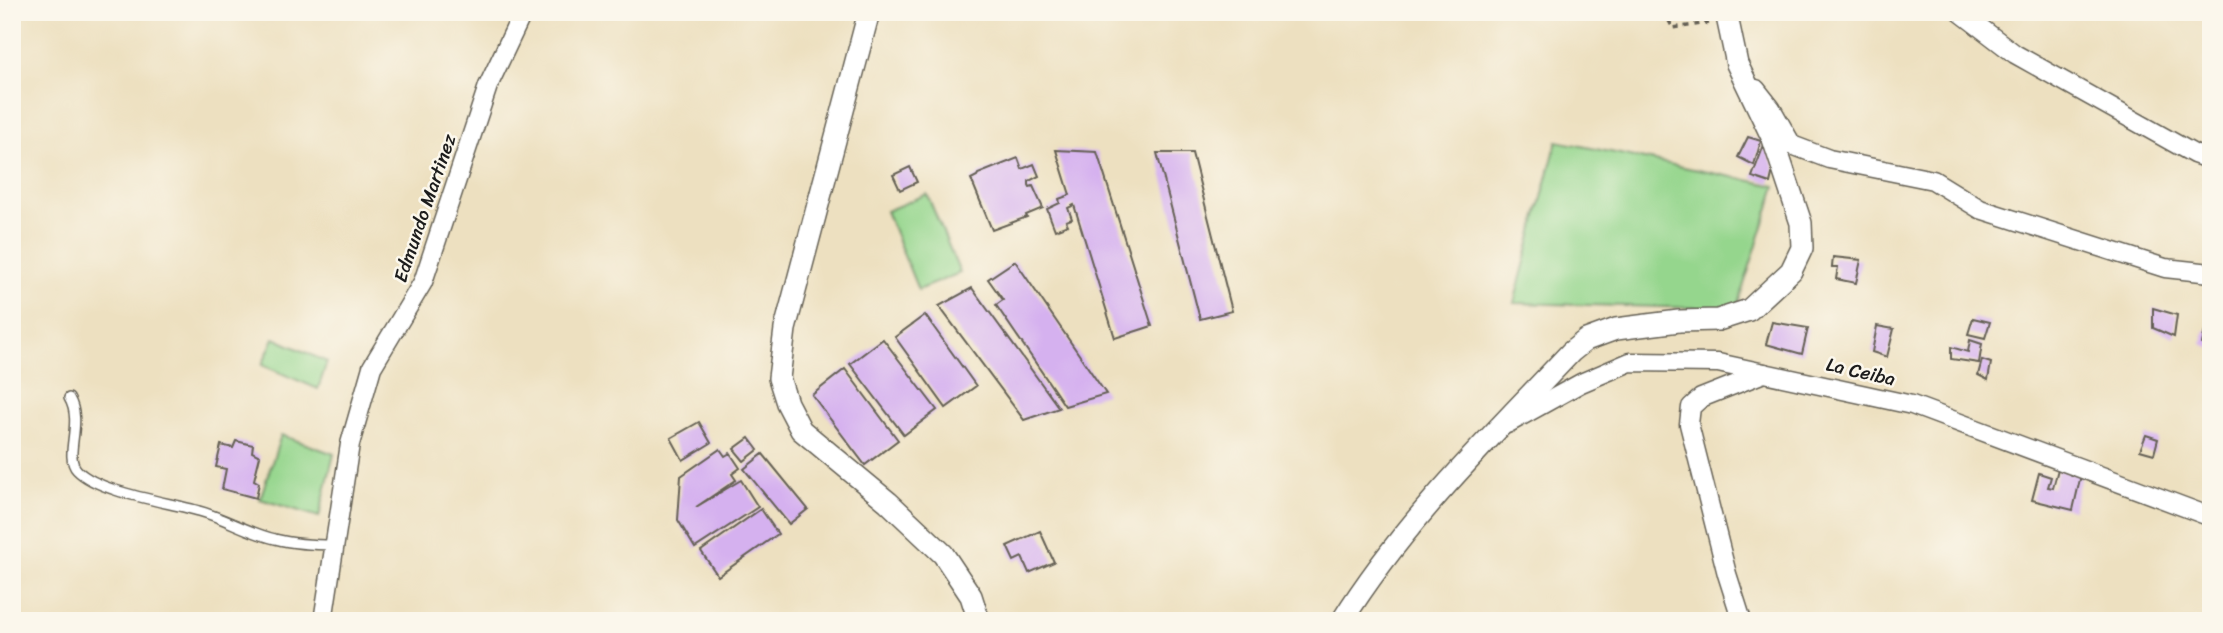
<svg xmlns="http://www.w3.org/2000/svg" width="2223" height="633" viewBox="0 0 2223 633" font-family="Sriracha,sans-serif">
	<rect width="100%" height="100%" fill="#fbf7ec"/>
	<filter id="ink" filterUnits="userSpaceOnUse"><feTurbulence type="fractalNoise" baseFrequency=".0143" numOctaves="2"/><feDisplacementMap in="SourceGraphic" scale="14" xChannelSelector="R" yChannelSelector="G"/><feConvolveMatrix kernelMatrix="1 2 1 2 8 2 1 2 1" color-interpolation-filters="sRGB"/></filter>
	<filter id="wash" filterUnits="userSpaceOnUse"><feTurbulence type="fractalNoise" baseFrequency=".00686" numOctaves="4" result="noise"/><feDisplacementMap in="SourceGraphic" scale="28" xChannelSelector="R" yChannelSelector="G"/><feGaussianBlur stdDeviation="1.57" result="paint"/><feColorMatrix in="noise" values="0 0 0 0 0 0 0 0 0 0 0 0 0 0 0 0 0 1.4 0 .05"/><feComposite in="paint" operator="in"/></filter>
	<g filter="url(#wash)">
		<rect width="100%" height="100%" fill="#ede0c0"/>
		<g fill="#95d68d" stroke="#587954" stroke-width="2">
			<path d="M1557 141 1776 186 1736 309 1514 303Z"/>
			<path d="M927 194 960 273 918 290 886 211Z"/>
			<path d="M274 338 327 362 318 389 262 365Z"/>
			<path d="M281 435 334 454 319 517 260 499Z"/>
		</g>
		<g id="blocks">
			<g fill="#d5b1ef">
				<path d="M1748 137 1761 141 1754 165 1738 157Z"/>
				<path d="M1764 145 1774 166 1770 183 1752 177Z"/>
				<path d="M1056 150 1097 152 1152 326 1115 338 1074 205 1068 208 1072 219 1066 221 1068 225 1055 230 1047 209 1060 203 1059 199 1070 195Z"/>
				<path d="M1157 153H1192L1232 311 1200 319Z"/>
				<path d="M1018 158 1022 169 1034 164 1039 176 1029 181V185L1030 187 1033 186 1043 208 1026 215 1027 217 992 230 971 179 977 176 978 174Z"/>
				<path d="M910 167 917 182 900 190 893 175Z"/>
				<path d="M1833 257 1861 260 1856 283 1836 279 1838 267H1832Z"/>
				<path d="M1015 261 1106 394 1065 406 996 305 1003 300 988 279Z"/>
				<path d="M972 288 1059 408 1024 420 939 306Z"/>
				<path d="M2153 308 2177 315 2174 337 2153 328Z"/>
				<path d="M925 315 976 386 946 408 895 337Z"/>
				<path d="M1973 318 1990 322 1985 338 1968 334Z"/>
				<path d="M1772 322 1808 328 1802 354 1766 344Z"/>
				<path d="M1877 326 1894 329 1887 357 1872 352Z"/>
				<path d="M2205 330 2211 332V348L2202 344Z"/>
				<path d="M883 339 937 410 904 435 850 364Z"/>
				<path d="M1970 340 1982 344 1979 363 1951 359V347L1968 352Z"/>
				<path d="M1982 360 1991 363 1988 380 1978 375Z"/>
				<path d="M845 369 898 440 865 465 812 395Z"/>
				<path d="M699 422 711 443 683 460 671 438Z"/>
				<path d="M2146 435 2158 439 2154 454 2140 450Z"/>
				<path d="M749 438 758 450 744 461 734 449Z"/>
				<path d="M236 441 253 445 252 452 260 456 254 480 259 483 256 498 222 489 226 469 216 467 221 445 233 448Z"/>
				<path d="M720 449 725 456 730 453 740 468 732 474 736 480 696 507 741 480 758 507 695 548 678 520 681 476Z"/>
				<path d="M763 454 808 509 789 524 744 469Z"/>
				<path d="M2058 469 2081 475 2073 510 2032 500 2039 473 2051 477 2048 487 2053 488Z"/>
				<path d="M761 509 778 534 718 576 701 551Z"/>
				<path d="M1040 531 1054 562 1029 573 1022 557 1014 561 1007 546Z"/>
			</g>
		</g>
	</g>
	<g filter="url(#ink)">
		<use href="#blocks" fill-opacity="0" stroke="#656155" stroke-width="2"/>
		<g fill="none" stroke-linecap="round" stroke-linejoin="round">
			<defs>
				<path id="service" d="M69 398C84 423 63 455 77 470 99 493 169 502 199 511 225 518 249 533 275 539 294 544 315 545 335 545"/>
				<g id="minor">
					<path d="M1960 12 2015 54 2194 154 2211 160"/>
					<path d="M1756 89 1771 108 1792 145 1829 159 1933 180 1980 209 2165 268 2211 273"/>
					<path d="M1507 424 1581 383 1630 362 1718 363 1912 405 2211 517"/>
					<path d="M323 621 350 444 372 367 423 282 488 86 523 12"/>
					<path d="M1742 621 1727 574 1689 424 1691 407 1701 398 1764 373"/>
				</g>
				<g id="tertiary">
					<path d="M869 12 785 329 779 378 787 403 801 430 888 502 943 554 971 596 979 621"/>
					<path d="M1342 621C1405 520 1490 438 1571 352L1586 340 1616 329 1679 321 1718 320 1749 310 1791 271 1802 248 1801 223 1773 139 1737 64 1726 12"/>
				</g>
			</defs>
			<use href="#service" stroke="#656155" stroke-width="12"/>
			<use href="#minor" stroke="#656155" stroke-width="21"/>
			<use href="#tertiary" stroke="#656155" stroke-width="24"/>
			<path stroke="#656155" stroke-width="3.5" stroke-dasharray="5 5" stroke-linecap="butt" d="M1664 12 1673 28 1709 23"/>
			<use href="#service" stroke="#fff" stroke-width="9"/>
			<use href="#minor" stroke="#fff" stroke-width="18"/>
			<use href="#tertiary" stroke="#fff" stroke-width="21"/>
		</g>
	</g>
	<g text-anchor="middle" stroke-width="5" stroke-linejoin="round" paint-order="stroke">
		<g font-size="19" fill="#1c1c1c" stroke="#fbf7ec">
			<text transform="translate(424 208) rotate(-71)" y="7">Edmundo Martinez</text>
			<text transform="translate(1861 371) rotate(13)" y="7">La Ceiba</text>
		</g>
	</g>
	<rect width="2223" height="633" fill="none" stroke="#fbf7ec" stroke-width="42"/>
</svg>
